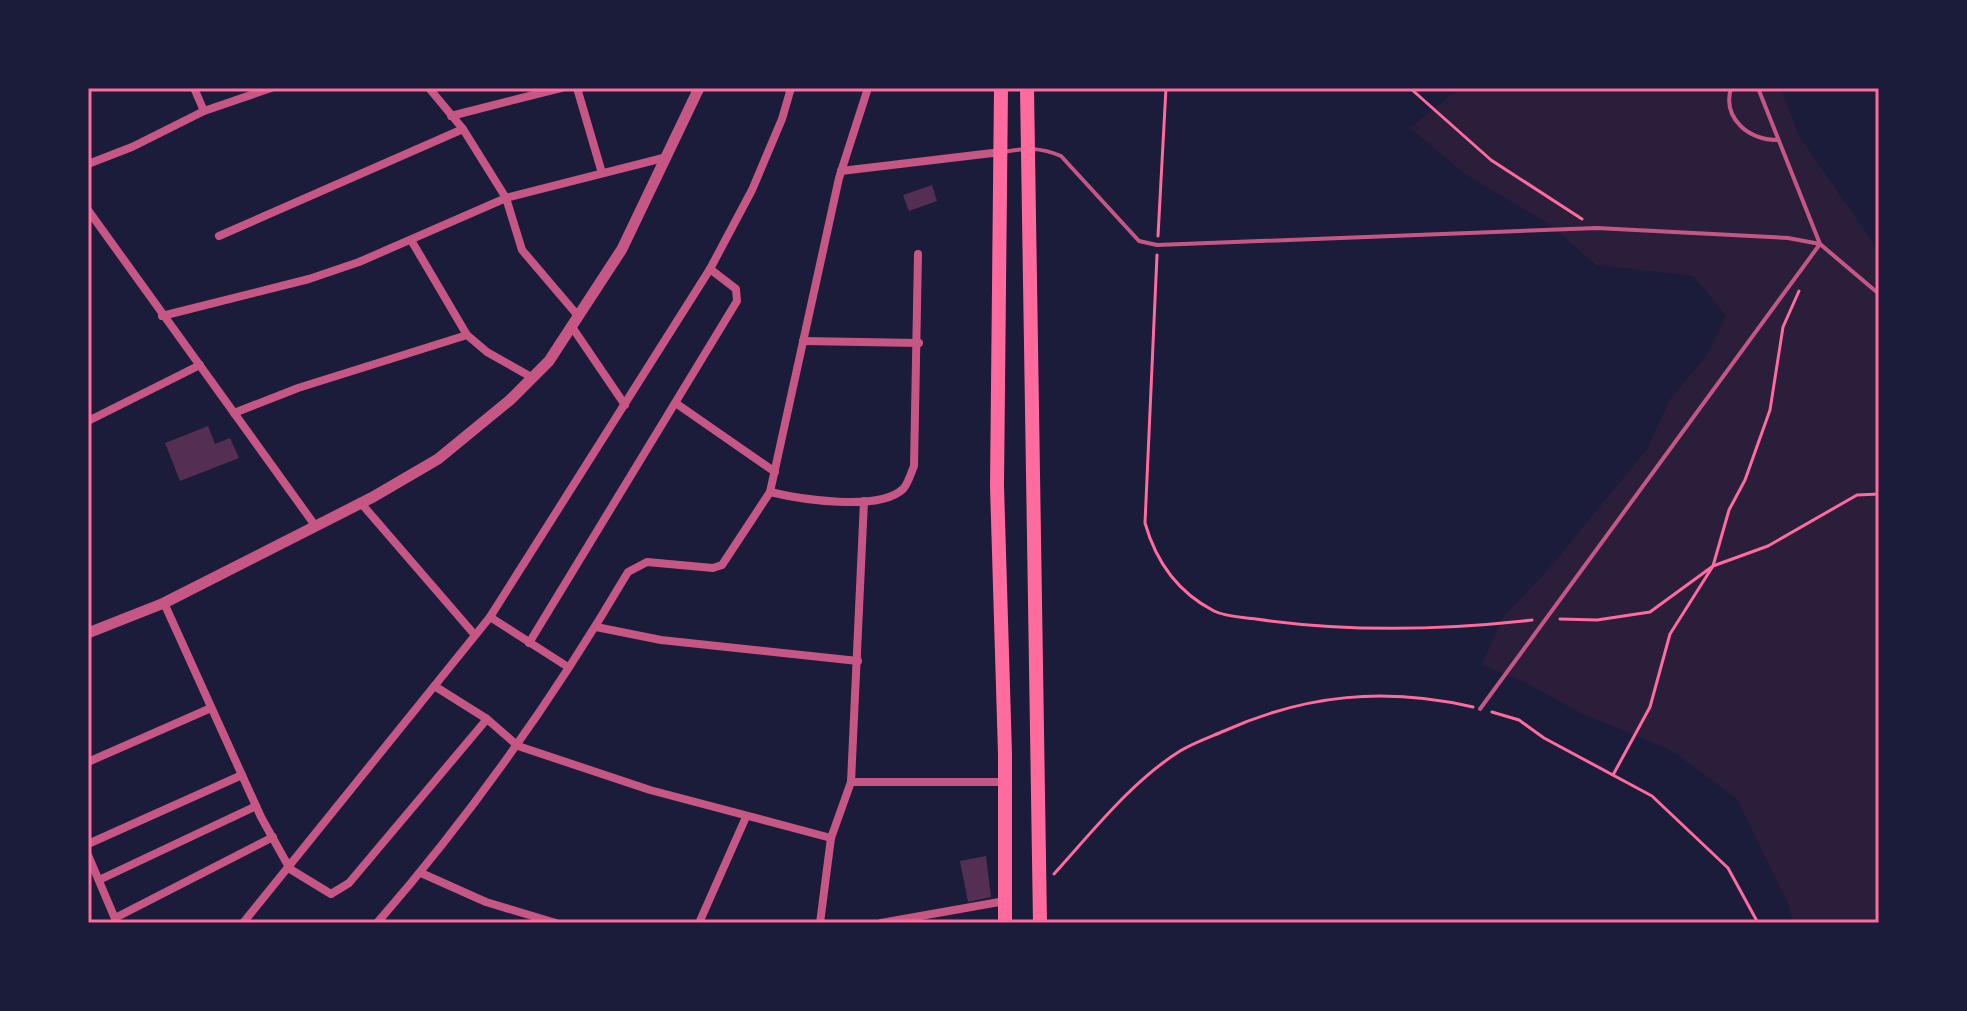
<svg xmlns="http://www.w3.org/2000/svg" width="1967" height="1011" viewBox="0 0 1967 1011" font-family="Poppins,sans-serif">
	<rect width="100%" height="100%" fill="#1b1b3a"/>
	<path fill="#2a1e3b" d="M1460 88H1781L1799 136 1879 251V923H1793L1789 906 1737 799 1674 752 1579 712 1522 681 1482 665 1502 618 1546 572 1648 448 1669 401 1706 356 1726 316 1694 276 1596 265 1551 225 1465 174 1410 128Z"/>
	<g fill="#542f53">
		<path d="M932 185 937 201 909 211 903 195Z"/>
		<path d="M208 426 215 444 230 438 239 458 180 481 165 443Z"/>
		<path d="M986 856 991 897 968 902 960 861Z"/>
	</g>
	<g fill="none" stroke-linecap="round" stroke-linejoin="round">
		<g stroke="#ff6b9d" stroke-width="3">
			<path d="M1410 88 1491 160 1582 219"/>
			<path d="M1158 236 1166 88"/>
			<path d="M1157 255 1145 523C1156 562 1177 592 1214 611 1226 617 1243 617 1256 619 1346 632 1443 630 1532 620"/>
			<path d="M1560 619 1597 620 1650 612 1713 566 1768 546 1857 495 1879 494"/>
			<path d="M1492 712 1519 720 1544 738 1652 796 1728 868 1758 923"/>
			<path d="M1613 775 1650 707 1670 634 1713 566 1729 510 1745 480 1770 410 1783 327 1799 291"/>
			<path d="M1054 874C1092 832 1132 781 1180 751 1193 743 1210 737 1224 731 1306 694 1386 687 1473 707"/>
		</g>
		<g stroke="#c65784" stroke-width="4">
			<path d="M1731 88C1722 119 1750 141 1778 140"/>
			<path d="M1003 152C1026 148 1040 147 1061 156L1139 241 1157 245 1597 228 1788 238 1820 244 1879 294"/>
			<path d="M1480 709 1820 244 1758 88"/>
		</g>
		<g stroke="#c65784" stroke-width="8">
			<path d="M194 88 204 111"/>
			<path d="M429 88 463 129 506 198 522 250 579 317"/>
			<path d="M577 88 602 173"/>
			<path d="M451 116 561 88"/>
			<path d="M88 164 132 147 204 111 271 88"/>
			<path d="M841 171 1001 152"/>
			<path d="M88 210 314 524"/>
			<path d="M219 236 463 129"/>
			<path d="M411 240 467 335 487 352 533 378"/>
			<path d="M162 316 309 279 359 262 506 198 667 157"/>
			<path d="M572 327 625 405"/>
			<path d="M803 341 919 343"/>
			<path d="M677 404 775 472"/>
			<path d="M234 413 298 388 467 335"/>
			<path d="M88 421 200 365"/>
			<path d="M770 492C799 499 879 512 903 489 908 484 911 473 914 466L918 254"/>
			<path d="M360 502 474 634"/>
			<path d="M164 603 261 817 290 869 331 894 349 883 487 719"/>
			<path d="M490 617 568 667"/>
			<path d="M596 627 661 640 858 661"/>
			<path d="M529 643 737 301 736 289 710 269"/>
			<path d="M436 687 487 719 518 746 650 790 831 838"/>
			<path d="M88 762 211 708"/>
			<path d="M851 782H1005"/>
			<path d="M88 844 242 775"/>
			<path d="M88 855 116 921"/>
			<path d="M421 873 486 902 556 923"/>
			<path d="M99 880 256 806"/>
			<path d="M115 918 273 837"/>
			<path d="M243 923 490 617 710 269 752 190 782 119 791 88"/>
			<path d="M377 923C472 814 555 696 628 572L647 562 713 568 722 565 770 492 839 178 868 88"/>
			<path d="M699 923 746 817"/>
			<path d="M820 923 831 838 851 782 864 501"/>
			<path d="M881 923 1005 901"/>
		</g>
		<path stroke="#c65784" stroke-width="11" d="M88 633 164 603 373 497 438 459 510 400 549 361 622 249 699 88"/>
		<g stroke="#ff6b9d" stroke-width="14">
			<path d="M1001 88 997 486 1005 754V923"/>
			<path d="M1027 88 1040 923"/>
		</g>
	</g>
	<rect width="1967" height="1011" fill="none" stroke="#1b1b3a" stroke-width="180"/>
	<rect x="90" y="90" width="1787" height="831" fill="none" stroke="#ff6b9d" stroke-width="3"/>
</svg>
